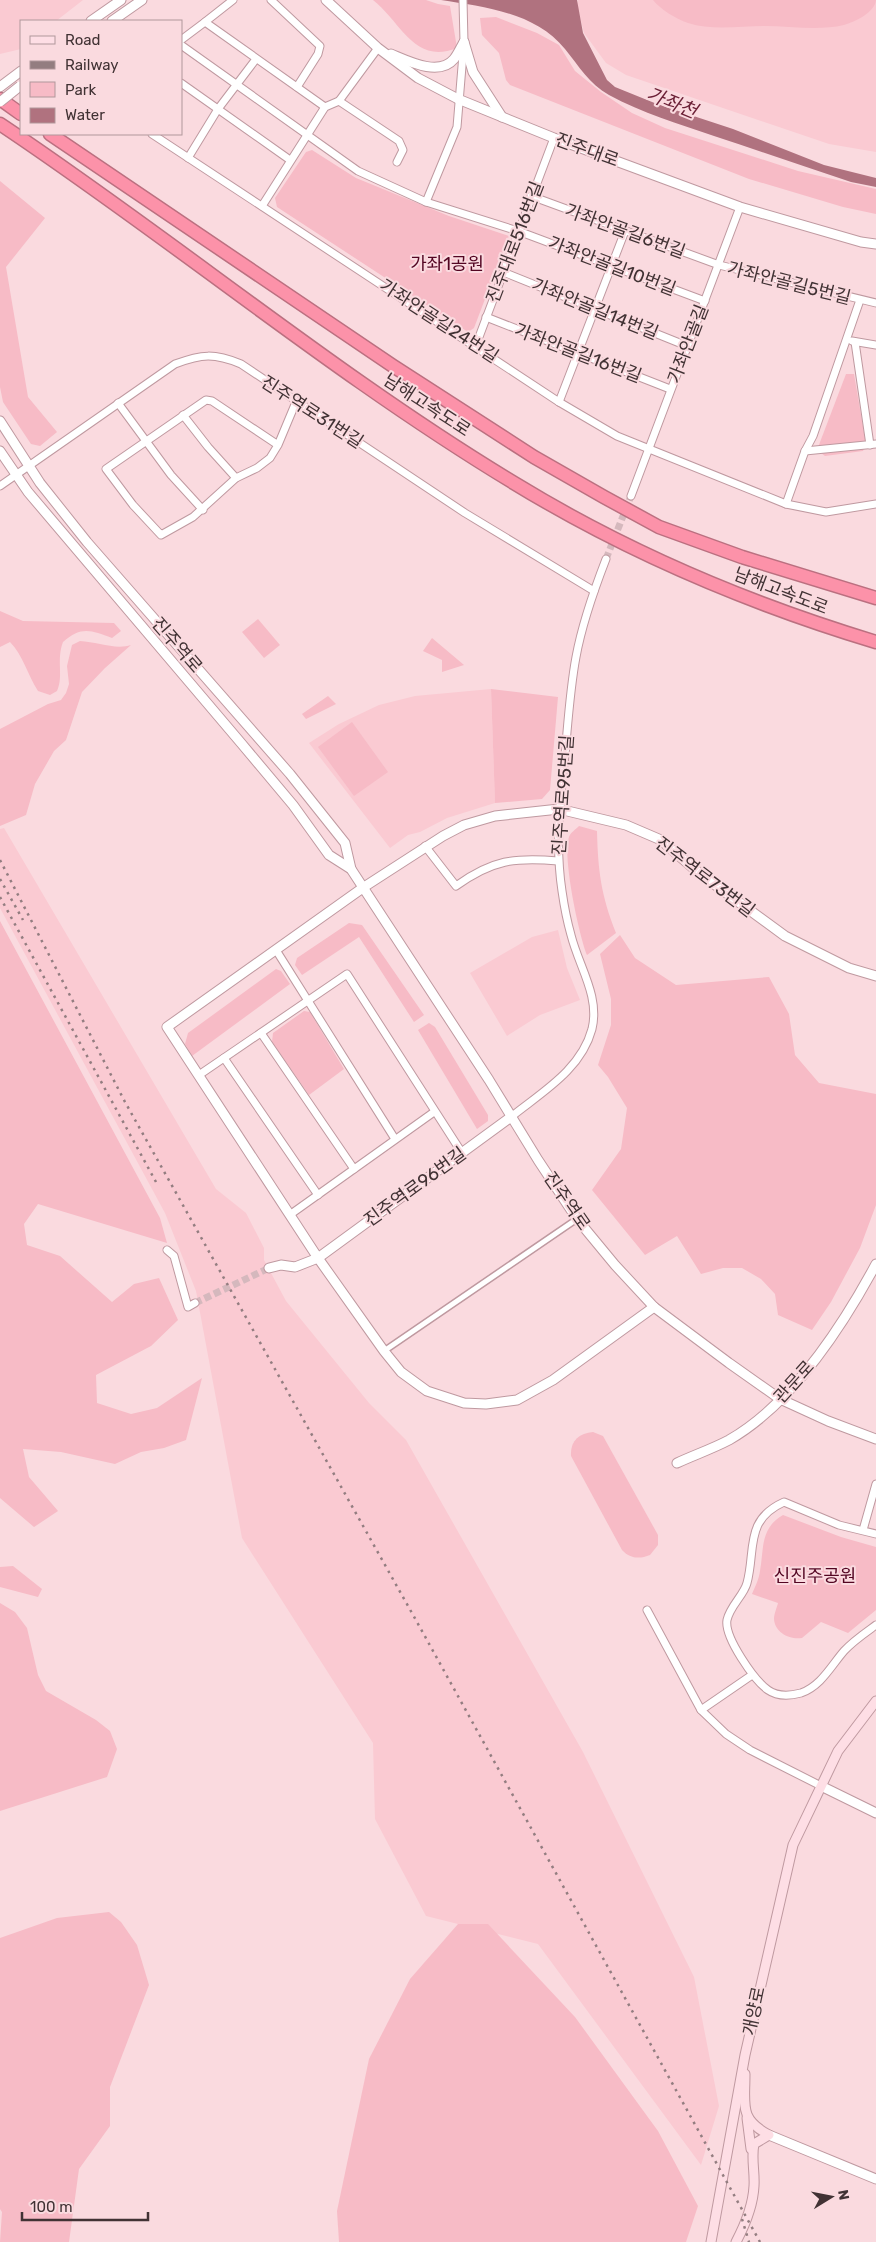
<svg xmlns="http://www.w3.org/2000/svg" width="876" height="2242" viewBox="0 0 876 2242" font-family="Rubik,'Noto Sans KR',sans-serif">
	<rect width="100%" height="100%" fill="#fadadf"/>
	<g fill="#facad2">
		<path d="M0 0H83L56 21H21V49L0 54Z"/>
		<path d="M578 0H876V152L829 144 626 75 606 63 584 33 577 5Z"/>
		<path d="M491 689 495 803 447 818 420 832 408 835 390 848 309 743 339 724 379 705 415 696Z"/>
		<path d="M4 828 216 1189 246 1213 264 1248V1260L286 1301 369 1403 406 1440 583 1752 694 1977 719 2106 701 2165 538 1944 426 1916 375 1819 373 1743 242 1538 196 1291 165 1213 0 908V829Z"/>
		<path d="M558 930 567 968 580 1000 540 1015 507 1036 470 973 532 937Z"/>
	</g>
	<g fill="#f7bbc6">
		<path d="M373 0H426L438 4 450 6 457 48C414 65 402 23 373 0Z"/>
		<path d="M653 0H876C875 12 855 22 844 25 819 31 790 26 764 26 740 26 712 31 688 23 676 19 660 9 653 0Z"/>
		<path d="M496 17 537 33 559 45 575 71 601 92 632 113 665 128 798 171 876 189V214L843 207 749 179 510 85 506 80 499 53 482 35 480 18Z"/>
		<path d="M312 150 356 178 449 216 509 236 474 328 468 332 277 207 275 198 306 152Z"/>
		<path d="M0 181 45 218 6 267 28 397 57 432 40 446 31 444 3 402 0 387Z"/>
		<path d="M846 374H854L866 444 863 451 825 456 817 450Z"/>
		<path d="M0 611 23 621 114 623 121 631 112 638C91 630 81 626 63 642 56 660 64 676 57 691L50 695 38 691C28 676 23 655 10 642L0 647Z"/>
		<path d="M258 619 280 645 264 658 242 632Z"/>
		<path d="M432 638 464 665 442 672V660L423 651Z"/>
		<path d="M80 641C97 642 116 650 131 645L105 668 82 692 66 740 54 751 35 784 26 815 0 826V729L48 704 61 700 66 693 69 684 67 666 72 645Z"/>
		<path d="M491 689 558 697 550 790 542 799 495 803Z"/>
		<path d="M328 696 336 704 306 719 302 714Z"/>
		<path d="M352 722 388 772 354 796 318 747Z"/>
		<path d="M579 826 597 831C598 871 601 895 616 933L587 955C579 935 562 856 569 837 570 833 576 829 579 826Z"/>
		<path d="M0 921 160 1218 167 1243 38 1204 24 1224 27 1245 60 1256 112 1302 134 1284 159 1278 178 1320 151 1346 96 1375 97 1403 131 1414 157 1408 202 1378 186 1440 164 1448 141 1452 115 1464 61 1452 23 1449 29 1477 58 1511 34 1527 0 1498Z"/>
		<path d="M349 923 362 925 424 1015 414 1022 359 937 302 975 295 965 297 958Z"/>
		<path d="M620 935 635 958 676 985 769 977 789 1014 795 1055 819 1083 876 1094V1205L860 1248 831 1302 812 1330 778 1315 775 1294 761 1279 742 1268H723L701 1274 677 1236 645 1255 592 1190 621 1149 627 1108 608 1077 598 1065 611 1025V999L600 954Z"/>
		<path d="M276 969 281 971 290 984 192 1056 185 1044 188 1033Z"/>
		<path d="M304 1011 310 1012 344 1069 309 1095 272 1042 273 1033Z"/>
		<path d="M429 1023 435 1027 488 1115V1121L477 1129 418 1030Z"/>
		<path d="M593 1432 603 1436 658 1535V1545L650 1555C640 1559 630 1559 622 1550L571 1456C570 1441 579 1433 593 1432Z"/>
		<path d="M783 1515 841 1537 876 1547V1610L848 1633 821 1622 802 1638C790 1640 775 1633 774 1619 774 1614 777 1607 778 1603L752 1594C755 1587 759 1579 760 1571 764 1549 760 1528 783 1515Z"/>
		<path d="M13 1566 42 1589 38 1597 0 1587V1567Z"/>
		<path d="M0 1603 15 1612 27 1628 38 1675 46 1691 96 1720 110 1731 117 1749 107 1777 0 1811Z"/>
		<path d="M109 1912 121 1922 137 1945 149 1985 110 2087V2126L79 2169 69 2242H0L2 2212 0 2209V1938L57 1918Z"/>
		<path d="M458 1924H488L575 2017 658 2131 698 2206 686 2242H339L337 2211 369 2059 410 1979Z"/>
	</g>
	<path fill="#b0727f" d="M441 0H577L583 33 607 80 615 87 657 104 733 129 824 165 876 178V187L851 182C805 167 760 151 714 136 679 124 642 113 609 95 589 84 579 66 565 49 535 12 484 7 441 0Z"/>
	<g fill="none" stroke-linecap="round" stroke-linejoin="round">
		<g stroke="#d5b8bd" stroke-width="7" stroke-dasharray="7 3.5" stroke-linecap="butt">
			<path d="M606 559 631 496"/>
			<path d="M195 1303 269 1268"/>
		</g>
		<defs>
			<path id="pedestrian" d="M384 1351 577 1219"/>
			<g id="minor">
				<path d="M233 0 205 22 325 107"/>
				<path d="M271 0 320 46 318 54 297 87"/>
				<path d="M181 40 205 22"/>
				<path d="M181 45 358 171 426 202 518 231 705 301"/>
				<path d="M181 83 290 160"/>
				<path d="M339 101 399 141 403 150 397 162"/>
				<path d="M152 134 559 402 617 436 786 504 826 512 876 504"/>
				<path d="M188 158 218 109 256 59"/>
				<path d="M531 196 719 265 876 303"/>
				<path d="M426 202 457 127 464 42 463 0"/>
				<path d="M262 206 325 107 339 101 378 48"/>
				<path d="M503 272 687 346"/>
				<path d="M486 317 670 389"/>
				<path d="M852 341 876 345"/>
				<path d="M855 342 870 445"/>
				<path d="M476 345 554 138"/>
				<path d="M559 402 625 231"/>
				<path d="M118 403 171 475 203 510"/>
				<path d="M183 415 208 447 236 478"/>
				<path d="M278 445 212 401 206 400 106 469 133 505 161 535 193 517 236 478 257 468 270 458 278 445 296 402"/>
				<path d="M805 451 876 444"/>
				<path d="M0 486 175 364C202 354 214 353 241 364L465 513 594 591"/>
				<path d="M631 496 740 207"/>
				<path d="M786 504 805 451 813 436 860 300"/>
				<path d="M425 846 456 886C492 860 515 857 558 861"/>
				<path d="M276 950 395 1139"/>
				<path d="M261 1033 354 1169"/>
				<path d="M224 1058 318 1195"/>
				<path d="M199 1075 347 974 462 1153"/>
				<path d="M511 1117C542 1092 581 1070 592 1029 600 996 579 967 571 935 567 921 564 905 562 891 555 845 560 800 565 755 568 722 570 689 576 657 582 624 594 590 606 559"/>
				<path d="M291 1214 434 1112"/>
				<path d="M167 1250 174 1256 188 1307 195 1303"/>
				<path d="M863 1530 876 1484"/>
				<path d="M876 1534 839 1525 784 1502C744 1520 756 1550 747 1583 744 1595 730 1606 727 1620 724 1637 754 1680 768 1690 778 1697 790 1696 801 1693 821 1686 831 1666 844 1651 853 1641 865 1633 876 1625"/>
				<path d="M647 1610 701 1710 726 1734 750 1750 821 1786"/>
				<path d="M701 1710 752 1675"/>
			</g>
			<g id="tertiary">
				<path d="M326 0 378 48 418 78 458 99 554 138 740 207 861 242 876 244"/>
				<path d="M91 21 121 0"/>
				<path d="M112 21 142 0"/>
				<path d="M464 42 473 72 502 117"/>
				<path d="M391 54C408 61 439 77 454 59 458 54 461 47 464 42"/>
				<path d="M0 87 21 71"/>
				<path d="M0 421 40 483 87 542 290 774 345 843 351 869"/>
				<path d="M0 451 28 492 241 743 293 805 329 855 351 869 489 1080 538 1160 577 1219 615 1265 654 1307 729 1363 780 1399 828 1421 876 1439"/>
				<path d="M269 1268 281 1265 295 1267 318 1258 511 1117"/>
				<path d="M654 1307 553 1380 517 1400 486 1404 464 1403 427 1391 401 1372 384 1351 318 1258 167 1027 364 887 443 836 464 825 495 816 559 809 626 825 661 840 699 873 785 936 849 968 876 976"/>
				<path d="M677 1463C694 1455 712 1449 729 1440 792 1404 842 1327 876 1264"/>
				<path d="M821 1786 876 1813"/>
				<path d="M769 2135 876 2179"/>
			</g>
			<g id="secondary">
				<path d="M747 2118 751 2149"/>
				<path d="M711 2242 745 2055 793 1845 838 1751 876 1701"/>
				<path d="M736 2242C745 2225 753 2206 754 2186 755 2172 751 2158 754 2144L769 2135C739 2119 745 2106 745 2074"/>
			</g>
			<g id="motorway">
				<path d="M0 99 21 114"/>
				<path d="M0 124C174 240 335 375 514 483 627 552 750 604 876 642"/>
				<path d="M50 134 393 366 534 457 604 497 659 527 742 557 876 598"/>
			</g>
		</defs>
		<use href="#pedestrian" stroke="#bf99a0" stroke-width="8"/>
		<use href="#minor" stroke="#bf99a0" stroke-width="9"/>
		<use href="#tertiary" stroke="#bf99a0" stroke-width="11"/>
		<use href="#secondary" stroke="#bf99a0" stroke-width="11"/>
		<use href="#motorway" stroke="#bb7080" stroke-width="15"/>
		<use href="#pedestrian" stroke="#fff" stroke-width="5"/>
		<use href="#minor" stroke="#fff" stroke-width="7"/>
		<use href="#tertiary" stroke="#fff" stroke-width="9"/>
		<use href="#secondary" stroke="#fedee5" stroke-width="9"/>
		<use href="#motorway" stroke="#fc92a9" stroke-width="12"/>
		<g stroke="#937d80" stroke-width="2.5" stroke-dasharray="2.5 5" stroke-linecap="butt">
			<path d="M0 860 125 1102 417 1622 760 2242"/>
			<path d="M0 879 23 920"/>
			<path d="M0 897 156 1182"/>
			<path d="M742 2219 749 2242"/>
		</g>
		<defs>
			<path id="tertiary-bridge" d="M0 102 20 86"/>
		</defs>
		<use href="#tertiary-bridge" stroke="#bf99a0" stroke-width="11" stroke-linecap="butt"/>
		<use href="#tertiary-bridge" stroke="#fff" stroke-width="9"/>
	</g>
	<g text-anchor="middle" stroke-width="4" stroke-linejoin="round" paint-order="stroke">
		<g font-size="18" fill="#413234" stroke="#fadadf">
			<text transform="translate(587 150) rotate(20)" y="6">진주대로</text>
			<text transform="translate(625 231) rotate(20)" y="6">가좌안골길6번길</text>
			<text transform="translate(515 242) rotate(-69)" y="6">진주대로516번길</text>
			<text transform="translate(612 266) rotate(21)" y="6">가좌안골길10번길</text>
			<text transform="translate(789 283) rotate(14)" y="6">가좌안골길5번길</text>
			<text transform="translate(595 309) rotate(22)" y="6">가좌안골길14번길</text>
			<text transform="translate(439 321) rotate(33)" y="6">가좌안골길24번길</text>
			<text transform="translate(688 344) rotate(-69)" y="6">가좌안골길</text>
			<text transform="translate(578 353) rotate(21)" y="6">가좌안골길16번길</text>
			<text transform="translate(427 405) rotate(33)" y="6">남해고속도로</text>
			<text transform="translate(312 412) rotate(33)" y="6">진주역로31번길</text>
			<text transform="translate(781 591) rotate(21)" y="6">남해고속도로</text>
			<text transform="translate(177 645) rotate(49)" y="6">진주역로</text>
			<text transform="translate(563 795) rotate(-86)" y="6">진주역로95번길</text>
			<text transform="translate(705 877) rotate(37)" y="6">진주역로73번길</text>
			<text transform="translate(415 1187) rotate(-36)" y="6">진주역로96번길</text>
			<text transform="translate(567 1201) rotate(55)" y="6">진주역로</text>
			<text transform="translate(794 1382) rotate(-48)" y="6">관문로</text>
			<text transform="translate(754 2011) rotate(-78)" y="6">개양로</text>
		</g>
		<g font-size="18" fill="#530522" stroke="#fadadf">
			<text x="447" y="270">가좌1공원</text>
			<text x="815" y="1582">신진주공원</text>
		</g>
		<g font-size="19" font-style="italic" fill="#6c2137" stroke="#fadadf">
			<text transform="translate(672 102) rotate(22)" y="7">가좌천</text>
		</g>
	</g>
	<rect x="20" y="20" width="162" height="115" fill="#fadadf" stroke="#b0979b"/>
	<rect x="30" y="36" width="25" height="8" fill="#fedee5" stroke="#b0979b"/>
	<text x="65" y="45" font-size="15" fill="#413234">Road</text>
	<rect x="30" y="61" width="25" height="8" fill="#937d80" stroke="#b0979b"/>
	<text x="65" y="70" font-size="15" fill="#413234">Railway</text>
	<rect x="30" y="82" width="25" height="15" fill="#f7bbc6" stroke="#b0979b"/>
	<text x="65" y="95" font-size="15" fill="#413234">Park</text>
	<rect x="30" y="108" width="25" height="15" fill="#b0727f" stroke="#b0979b"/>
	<text x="65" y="120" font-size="15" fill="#413234">Water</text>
	<g transform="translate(831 2197) rotate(80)" stroke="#fadadf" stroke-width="4" paint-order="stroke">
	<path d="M0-4L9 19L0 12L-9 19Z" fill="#413234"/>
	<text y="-8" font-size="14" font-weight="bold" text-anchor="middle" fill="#413234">N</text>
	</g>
	<path d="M22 2212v8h126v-8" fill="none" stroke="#413234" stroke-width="2.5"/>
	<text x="30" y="2212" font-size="15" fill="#413234" stroke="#fadadf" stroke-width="4" paint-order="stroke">100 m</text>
</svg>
